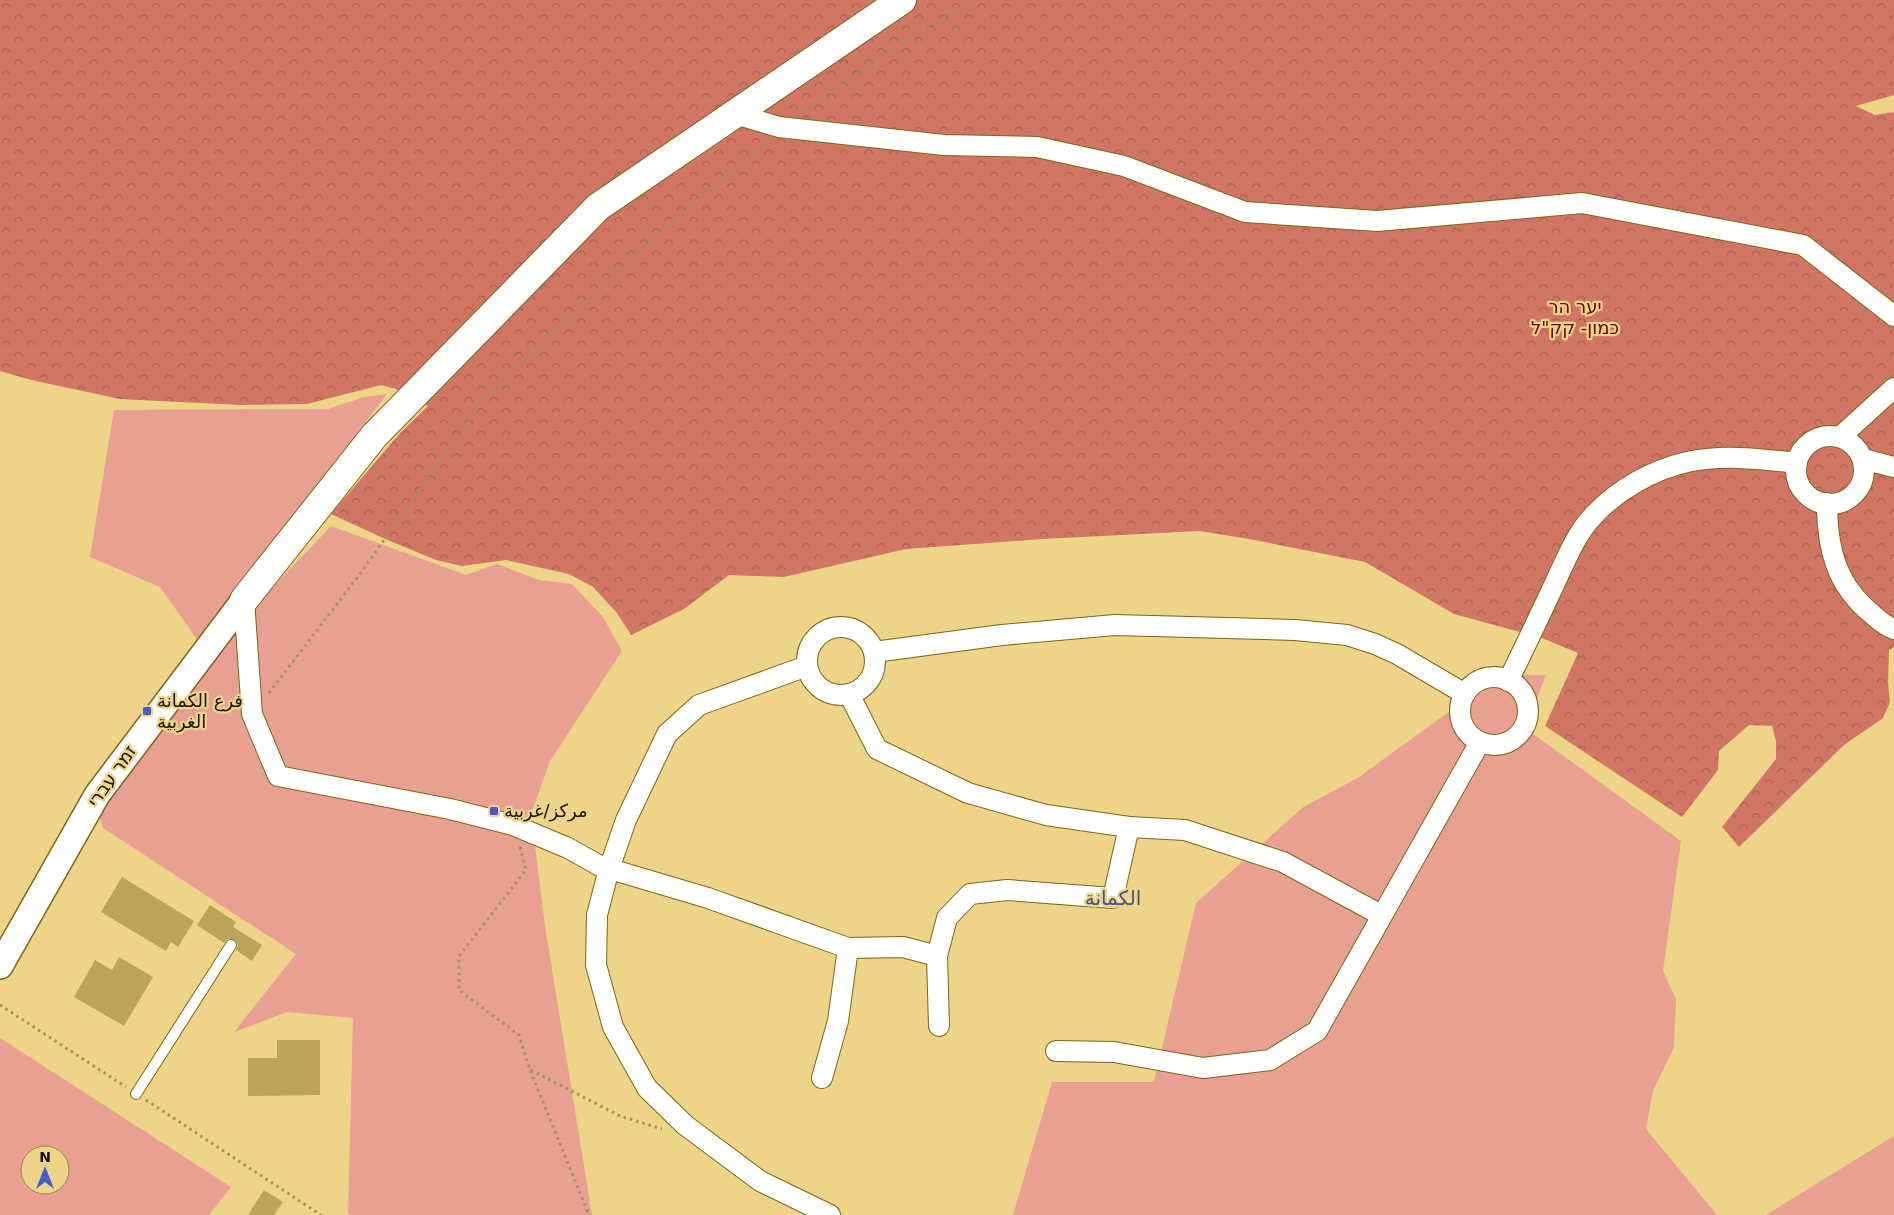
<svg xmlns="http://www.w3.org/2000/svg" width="1894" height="1215" viewBox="0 0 1894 1215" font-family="'DejaVu Sans',Vazirmatn,'Noto Sans Hebrew',sans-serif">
	<defs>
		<pattern id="forest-crowns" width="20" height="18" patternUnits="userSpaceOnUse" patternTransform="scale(1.25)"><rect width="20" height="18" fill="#d17664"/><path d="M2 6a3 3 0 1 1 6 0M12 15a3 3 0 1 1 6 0" fill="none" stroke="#a95f50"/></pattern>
	</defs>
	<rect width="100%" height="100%" fill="#edd488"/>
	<g fill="#e7a091" fill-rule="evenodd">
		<path d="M387 394 199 642 160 587 90 557 114 410 328 409 364 397Z"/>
		<path d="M331 526 466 575 497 564 539 580 572 584 603 617 622 651 550 761 531 814 545 926 592 1215H352L348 1213 353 1018 287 1012 234 1032 296 954 103 828 98 812 236 626Z"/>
		<path d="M1510 675H1546L1525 728 1681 841 1663 971 1676 999 1674 1047 1653 1091 1646 1129 1717 1215H1013L1052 1082H1154L1196 903 1302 808 1359 777 1450 711Z"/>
		<path d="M0 1038 231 1187 209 1215H0ZM30 1155H60V1185H30Z"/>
		<path d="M1894 1136V1215H1766Z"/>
	</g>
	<path fill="url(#forest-crowns)" d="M0 0H1894V95L1856 106 1875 115 1894 112V647L1889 650 1888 683 1890 702 1883 718 1844 745 1739 847 1722 827 1776 759V741L1772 726 1749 725 1719 751 1718 770 1682 817 1545 726 1578 653 1542 638 1454 614 1365 562 1249 539 1200 531 1042 539 906 549 784 577 729 575 684 609 631 635 617 613 593 587 569 574 506 560 462 566 436 560 383 538 331 514 401 432 428 406 396 389 381 385 307 404 241 405 120 399 31 380 0 371Z"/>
	<g fill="#bba358">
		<path d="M122 877 194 921 178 947 171 942 166 951 101 912Z"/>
		<path d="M210 905 236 922 233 927 262 945 252 961 236 950 238 945 235 940 228 939 224 943 197 925Z"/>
		<path d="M119 957 153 977 124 1026 74 997 95 960 112 970Z"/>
		<path d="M277 1040H320V1095L248 1096V1058H277Z"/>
		<path d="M264 1190 283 1202 274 1215H248Z"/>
	</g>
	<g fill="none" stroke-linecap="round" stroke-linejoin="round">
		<defs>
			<path id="service" d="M136 1094 231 945"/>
			<g id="minor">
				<path d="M735 114 779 127 944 145 1037 147 1124 166 1245 212 1377 221 1582 203 1803 245 1894 316"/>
				<circle cx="1830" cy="470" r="34"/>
				<path d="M1840 437 1894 388"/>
				<path d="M1863 459 1894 467"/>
				<path d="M1827 503C1827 548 1836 585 1872 614 1879 620 1885 626 1894 629"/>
				<path d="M244 600 252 714 278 776 450 809 513 825 568 848 600 866 708 898 848 948 903 947 937 956 939 1026"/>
				<circle cx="841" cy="661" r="34"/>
				<path d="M874 652 1002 635 1115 625 1295 630 1347 635 1375 644 1397 654 1465 694"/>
				<path d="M807 666 699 705 667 734 626 820 609 869 597 915 596 965 613 1027 647 1088 685 1125 760 1181 830 1215"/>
				<circle cx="1494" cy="711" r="34"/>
				<path d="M1508 681C1524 649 1539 617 1554 585 1565 562 1575 535 1593 516 1617 490 1652 470 1687 462 1723 454 1761 459 1797 463"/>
				<path d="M849 694 877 749 968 793 1046 815 1129 827"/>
				<path d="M937 956 947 918 970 894 1007 890 1113 898 1129 827 1185 830 1283 862 1381 915"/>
				<path d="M1056 1051 1114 1052 1203 1068 1270 1060 1317 1031 1480 742"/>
				<path d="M822 1078 838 1021 848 948"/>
			</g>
			<path id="tertiary" d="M0 966 97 795 244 600"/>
			<path id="secondary" d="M244 600 374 436 598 207 902 0"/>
		</defs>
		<use href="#service" stroke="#7e6614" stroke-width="12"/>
		<use href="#minor" stroke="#7e6614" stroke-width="22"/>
		<use href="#tertiary" stroke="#7e6614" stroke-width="28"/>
		<use href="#secondary" stroke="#7e6614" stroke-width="30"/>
		<g stroke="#a39058" stroke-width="3" stroke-dasharray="2.5 4" stroke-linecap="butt">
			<path d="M803 111 911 38 972 0"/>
			<path d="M269 693 360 574 484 398 635 253 766 142"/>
			<path d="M520 847 526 870 459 956V990L519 1035 530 1070 589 1215"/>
			<path d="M0 1005 126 1087"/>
			<path d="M531 1070 620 1116 662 1129"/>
			<path d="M146 1100 321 1215"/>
		</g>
		<use href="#service" stroke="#fff" stroke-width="10"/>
		<use href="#minor" stroke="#fff" stroke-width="20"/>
		<use href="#tertiary" stroke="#fff" stroke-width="25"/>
		<use href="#secondary" stroke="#fff" stroke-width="28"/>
	</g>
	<g fill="#4659cd" stroke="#edd488" stroke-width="2">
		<rect x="142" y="706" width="10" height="10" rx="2.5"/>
		<rect x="489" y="806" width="10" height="10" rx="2.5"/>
	</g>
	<g text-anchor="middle" stroke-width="4.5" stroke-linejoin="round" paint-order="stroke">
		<g font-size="18" fill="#5d0700" stroke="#edd488">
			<text x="1575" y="313">יער הר<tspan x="1575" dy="21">כמון- קק"ל</tspan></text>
		</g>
		<g font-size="18" fill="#1a1200" stroke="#edd488" text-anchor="start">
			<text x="157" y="707">فرع الكمانة<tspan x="157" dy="21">الغربية</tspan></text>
			<text x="504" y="817">مركز/غربية</text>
		</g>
		<g font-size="18" fill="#1a1200" stroke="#edd488">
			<text transform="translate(112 776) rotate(-55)" y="6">זמר עברי</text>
		</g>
		<g font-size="20" fill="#44538f" stroke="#edd488">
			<text x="1113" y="905">الكمانة</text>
		</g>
	</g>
	<g transform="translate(45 1170)"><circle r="24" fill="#edd488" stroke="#998652"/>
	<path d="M0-4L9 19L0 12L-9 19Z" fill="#4659cd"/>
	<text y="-8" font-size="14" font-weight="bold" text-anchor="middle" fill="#1a1200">N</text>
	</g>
</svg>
